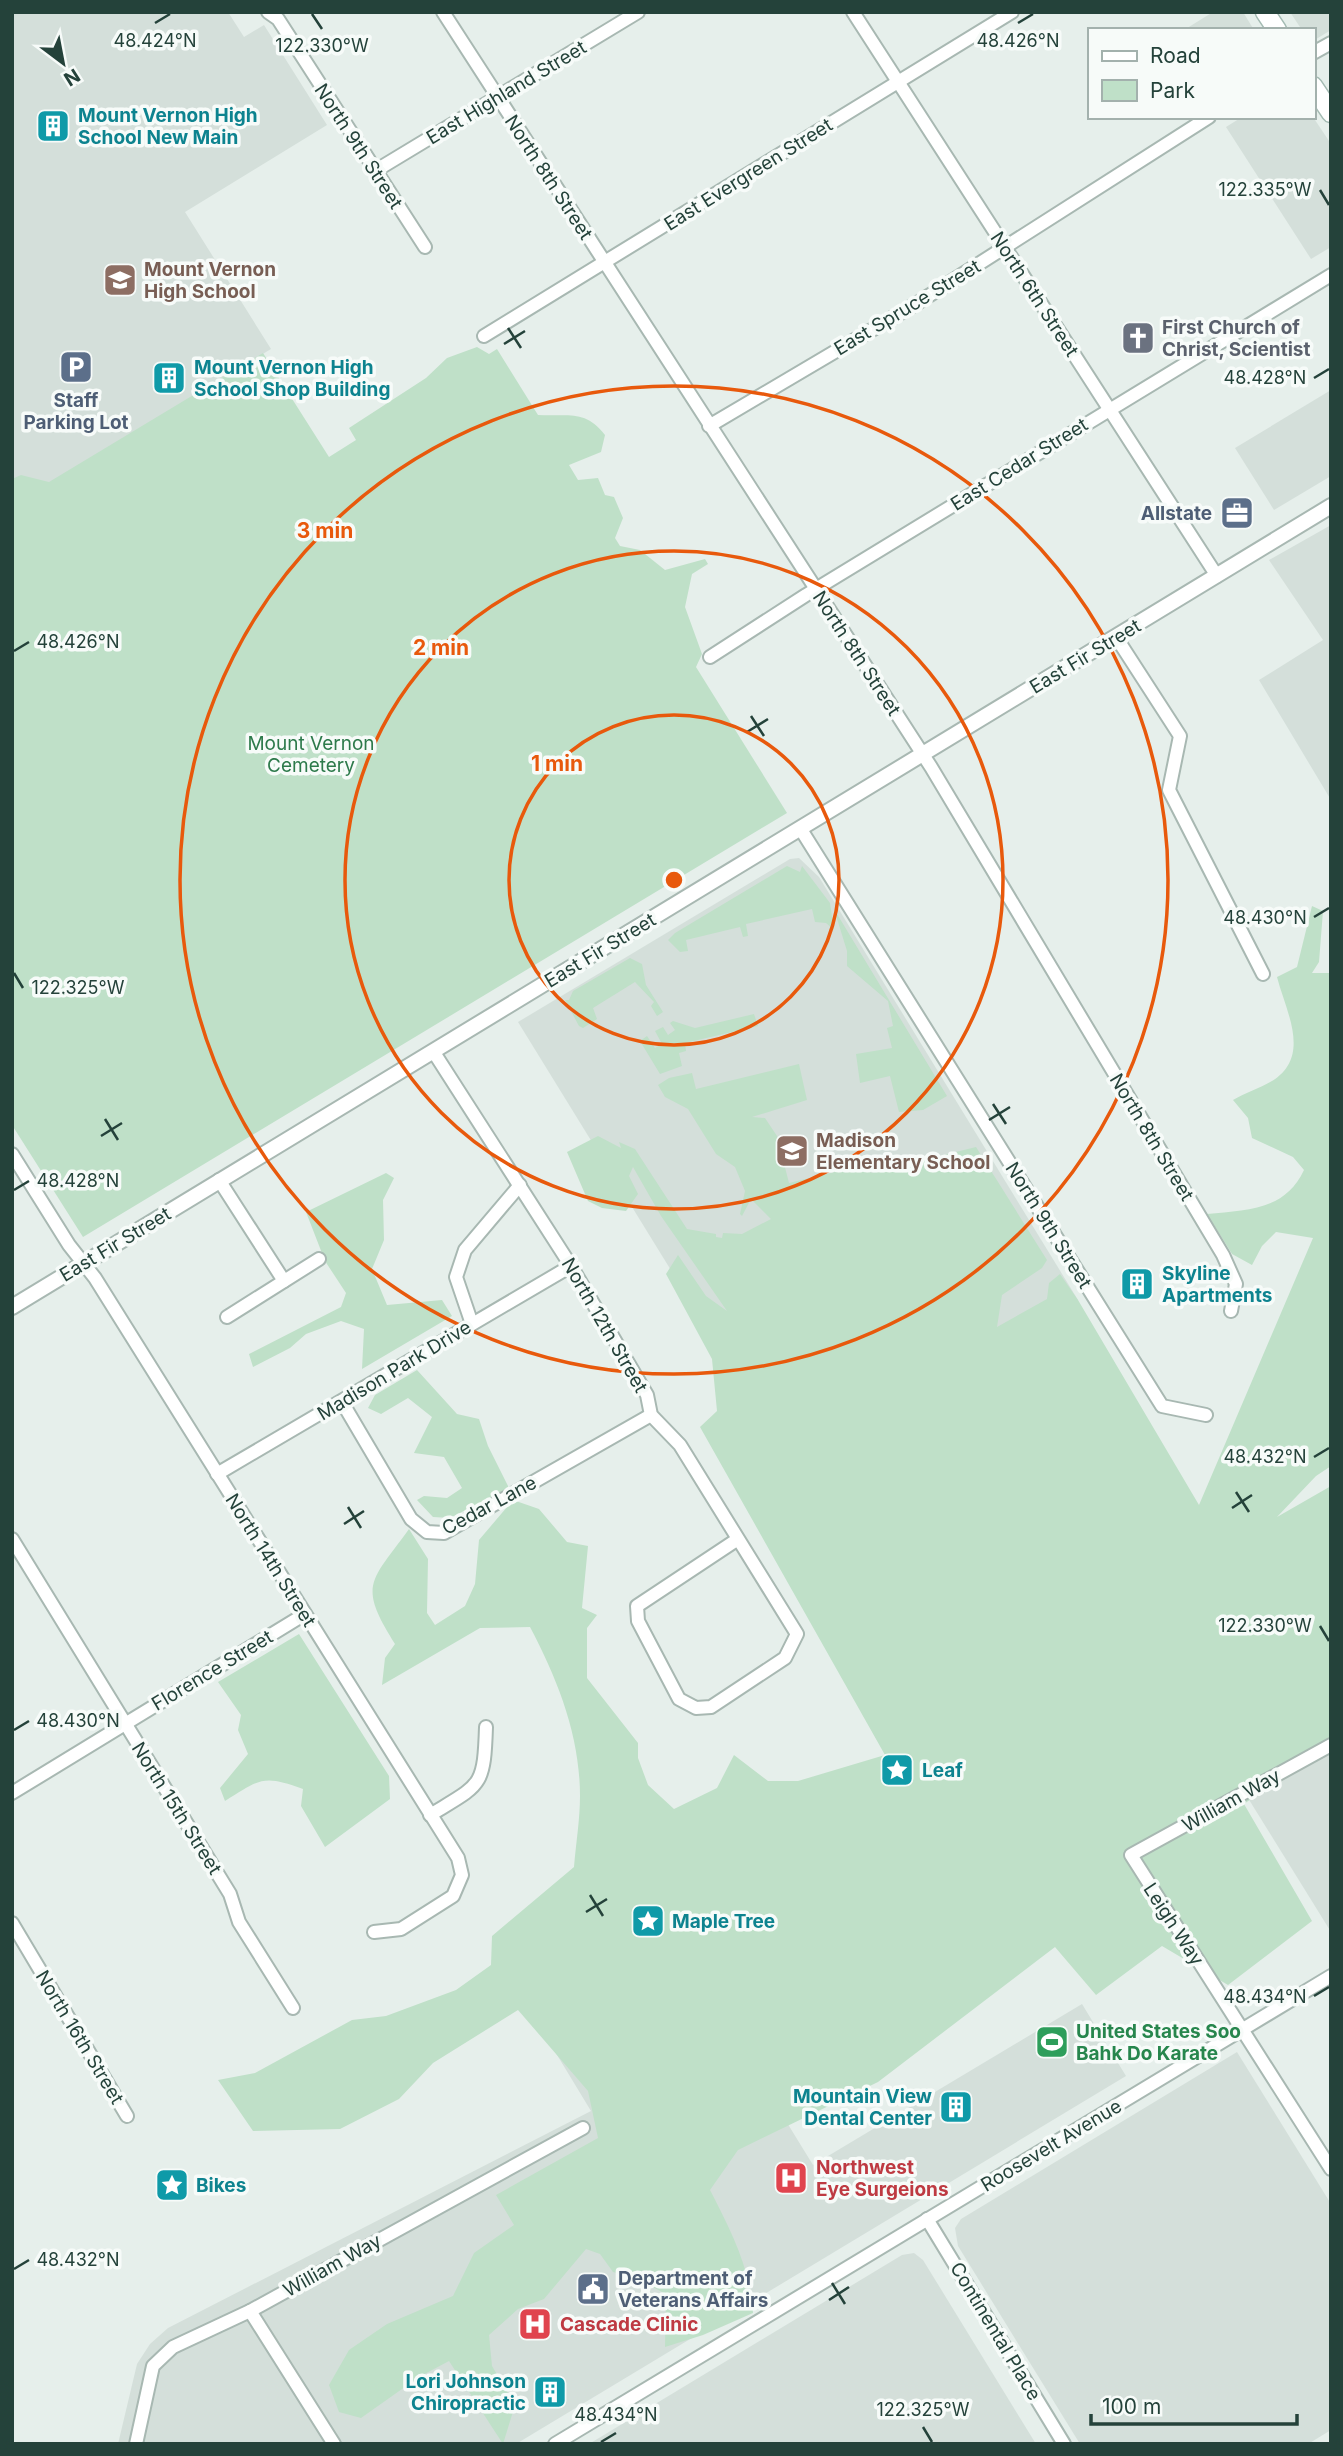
<svg xmlns="http://www.w3.org/2000/svg" width="1343" height="2456" viewBox="0 0 1343 2456" font-family="Inter,sans-serif">
	<rect width="100%" height="100%" fill="#e6efeb"/>
	<g fill="#d4dfda">
		<path d="M12 12H228L244 37 264 25 327 125 185 212 271 349 12 506Z"/>
		<path d="M1213 12H1243L1254 30H1184Z"/>
		<path d="M1290 12H1331V30L1313 41V30H1302Z"/>
		<path d="M1242 117H1313L1331 144V247L1311 259 1226 127Z"/>
		<path d="M1331 390V476L1274 510 1235 448Z"/>
		<path d="M1331 525V800L1259 680 1323 640 1269 560Z"/>
		<path d="M799 858 819 877 1078 1300 864 1431 751 1351 677 1280 518 1022 790 859Z"/>
		<path d="M1331 1732V1932L1238 1782Z"/>
		<path d="M666 1926 813 2165 1082 2004 1126 2076 516 2444H118L137 2364 150 2344 168 2328 591 2111 528 2007Z"/>
		<path d="M1237 2052 1331 2204V2430L1308 2444H1080L958 2246 955 2228 961 2219Z"/>
		<path d="M914 2253 923 2260 1036 2444H589L902 2255Z"/>
	</g>
	<g fill="#bfe0c8">
		<path d="M477 347 489 354 497 349 538 415C568 417 585 409 605 435L601 452 569 465 578 480 598 478 605 495 614 497 623 518 615 538 620 546 640 550 665 570 705 559 708 564 692 574 685 607 702 654 696 667 787 813 83 1237 12 1125V479L21 475 49 482 263 353 329 457 356 440 349 428 426 378 447 358Z"/>
		<path d="M787 866 800 872 802 866 830 903 834 930 826 923 815 922 812 909 746 924 748 936 743 937 740 927 686 940 688 951 680 952 668 940 675 933Z"/>
		<path d="M1312 906 1323 911 1319 962 1312 973H1331V1466L1316 1476 1277 1517 1331 1486V1742L1244 1804 1312 1921 1228 1985 1162 1946 1096 1995 1055 1947 878 2082 738 2150 710 2190C731 2231 750 2267 753 2313L703 2335 665 2347 666 2294 635 2278 613 2272 600 2254 586 2249 544 2299 518 2309 489 2335 492 2366 515 2405 503 2444 449 2361 419 2377 361 2418 339 2412 329 2385 349 2350 387 2324 453 2296 474 2253 514 2225 496 2195 598 2138 588 2091 518 2010 433 2063 399 2099 340 2129 253 2131 218 2080 255 2073 352 2020 386 2016 456 1990 491 1965 492 1936 574 1867C576 1843 580 1819 580 1796 580 1736 558 1680 530 1627L480 1628 382 1685 385 1658 395 1644C357 1584 371 1582 409 1529L428 1559 427 1613 435 1625 465 1606 475 1584 479 1540 513 1500 539 1509 567 1542 588 1546 582 1608 597 1615 587 1628V1678L638 1743V1758L648 1785 674 1809 717 1788 734 1755 768 1781H798L885 1755 700 1427 717 1411 712 1359 666 1274 678 1255 706 1296 727 1311 661 1216 633 1167 629 1176 638 1194 626 1211 602 1208 588 1201 567 1152 598 1136 621 1148 619 1142 635 1149 687 1229 716 1234V1237L722 1238 723 1233 742 1234 771 1219 751 1199 742 1216 740 1214 745 1191 735 1167 716 1154 688 1109 665 1097 658 1085 669 1078 692 1073 696 1089 799 1064 807 1100 752 1117 765 1118 777 1136 789 1183 868 1164 871 1173 976 1147 1047 1260 1042 1268 1002 1295 997 1327 1047 1299 1049 1283 1060 1274 1078 1300 1199 1505 1313 1238 1276 1232 1262 1246 1252 1265 1232 1254 1207 1214C1246 1210 1285 1211 1304 1170L1293 1157 1252 1138 1248 1118 1233 1100C1245 1093 1260 1088 1272 1081 1312 1056 1286 1012 1277 977L1297 967Z"/>
		<path d="M834 909 947 1096 923 1110 899 1112 890 1076 860 1083 856 1054 892 1048 887 1028 893 1026 888 1001 847 966V951Z"/>
		<path d="M630 958 642 964 646 985 663 1012 657 1016 651 1006 654 1002 635 982 593 1008 597 1019 583 1028 579 1026 565 1000H569L573 991Z"/>
		<path d="M754 1014 758 1026 685 1043 686 1051 679 1053 682 1066 660 1074 640 1041 647 1036 655 1048 662 1044 655 1031 663 1027 668 1035 675 1030 670 1023 673 1021 695 1028Z"/>
		<path d="M386 1173 394 1178 383 1200 384 1240 372 1269 387 1305 442 1300 452 1316 362 1369 364 1329 341 1321 306 1334 290 1348 253 1367 249 1354 341 1307 346 1293 325 1261 306 1212Z"/>
		<path d="M417 1370 457 1414 479 1419 488 1446 509 1488 450 1518 433 1517 417 1500 424 1496 447 1498 462 1488 444 1457 414 1453 432 1417 408 1398 381 1414 368 1408 375 1395Z"/>
		<path d="M299 1634 389 1776 390 1799 325 1847 301 1806 303 1789C263 1774 260 1779 225 1801L220 1788 248 1754 238 1730 241 1715 218 1682Z"/>
	</g>
	<g fill="none" stroke-linecap="round" stroke-linejoin="round">
		<defs>
			<g id="minor">
				<path d="M268 12 278 19 425 247"/>
				<path d="M443 12 931 767 1223 1255 1236 1284 1231 1311"/>
				<path d="M853 12 1217 576"/>
				<path d="M1313 53 1331 43"/>
				<path d="M375 171 638 12"/>
				<path d="M484 336 1012 12"/>
				<path d="M709 426 919 302 1209 117"/>
				<path d="M1116 637 1180 736 1169 790 1263 974"/>
				<path d="M710 657 806 595 1331 275"/>
				<path d="M800 828 1162 1406 1206 1415"/>
				<path d="M433 1051 571 1266 647 1395 651 1415 680 1445 797 1634 785 1658 711 1707 696 1708 679 1699 638 1621 637 1606 738 1539"/>
				<path d="M12 1154 69 1245 95 1278 458 1858 462 1875 453 1896 401 1929 374 1932"/>
				<path d="M219 1180 284 1281"/>
				<path d="M227 1317 319 1259"/>
				<path d="M472 1324 456 1277 465 1250 520 1185"/>
				<path d="M342 1402 411 1519 427 1532 444 1533 651 1415"/>
				<path d="M217 1474 571 1266"/>
				<path d="M12 1539 230 1894 239 1922 293 2008"/>
				<path d="M1331 1745 1131 1855 1331 2169"/>
				<path d="M12 1793 305 1614"/>
				<path d="M430 1815C481 1784 484 1788 486 1727"/>
				<path d="M12 1923 127 2116"/>
				<path d="M927 2219 1064 2444"/>
				<path d="M250 2311 334 2444"/>
				<path d="M136 2444 153 2366 173 2347 250 2311 583 2128"/>
				<path d="M555 2444 1331 1976"/>
			</g>
			<path id="tertiary" d="M12 1307 1331 506"/>
			<g id="secondary">
				<path d="M1265 12 1277 30"/>
				<path d="M1313 86 1331 113"/>
			</g>
		</defs>
		<use href="#minor" stroke="#a8b8b2" stroke-width="16"/>
		<use href="#tertiary" stroke="#a8b8b2" stroke-width="18"/>
		<use href="#secondary" stroke="#a4bbb3" stroke-width="21"/>
		<use href="#minor" stroke="#fff" stroke-width="12"/>
		<use href="#tertiary" stroke="#fff" stroke-width="14"/>
		<use href="#secondary" stroke="#fff" stroke-width="18"/>
	</g>
	<path fill="none" stroke="#24423a" stroke-width="2.5" d="M312 14 322 29M155 23 170 14M1018 23 1033 14M1320 190 1329 205M508 328 521 348M504 344 525 331M1314 378 1329 369M14 651 29 642M751 716 764 736M747 732 768 719M1314 917 1329 908M14 973 23 988M993 1104 1006 1124M105 1119 118 1140M989 1120 1010 1107M101 1136 122 1123M14 1190 29 1181M1314 1457 1329 1448M1236 1492 1249 1512M348 1507 361 1528M1232 1508 1252 1495M344 1524 364 1511M1320 1626 1329 1641M14 1730 29 1721M590 1895 603 1916M586 1912 607 1899M1314 1996 1329 1987M14 2269 29 2260M832 2283 845 2304M829 2300 849 2287M923 2427 932 2442M601 2442 616 2433"/>
	<g fill="none" stroke="#e8590c" stroke-width="3.5">
		<circle cx="674" cy="880" r="165"/>
		<circle cx="674" cy="880" r="329"/>
		<circle cx="674" cy="880" r="494"/>
	</g>
	<defs>
		<symbol id="building-square" viewBox="-11 -11 22 22"><rect x="-9" y="-9" width="18" height="18" rx="4" fill="#0f9aa8" stroke="#f7fbf9"/><path d="M-4-6H4V6H1V3H-1V6H-4ZM-2.5-4.3h1.7v1.8h-1.7ZM.8-4.3h1.7v1.8H.8ZM-2.5-1h1.7V.8h-1.7ZM.8-1h1.7V.8H.8Z" fill="#fff"/></symbol>
		<symbol id="school-square" viewBox="-11 -11 22 22"><rect x="-9" y="-9" width="18" height="18" rx="4" fill="#8d6e63" stroke="#f7fbf9"/><path d="M0-5L7-2L0 1L-7-2ZM-4 1L0 2.5L4 1V4Q0 6-4 4Z" fill="#fff"/></symbol>
		<symbol id="church-square" viewBox="-11 -11 22 22"><rect x="-9" y="-9" width="18" height="18" rx="4" fill="#6b7280" stroke="#f7fbf9"/><path d="M-1.2-6h2.4v3.5h3.3v2.4h-3.3V6h-2.4V-.1h-3.3v-2.4h3.3Z" fill="#fff"/></symbol>
		<symbol id="parking-square" viewBox="-11 -11 22 22"><rect x="-9" y="-9" width="18" height="18" rx="4" fill="#5c6f8a" stroke="#f7fbf9"/><path d="M-3.5-5.5H1a3.5 3.5 0 0 1 0 7H-1V5.5H-3.5ZM-1-3.4V-.6H.8a1.4 1.4 0 0 0 0-2.8Z" fill="#fff"/></symbol>
		<symbol id="office-square" viewBox="-11 -11 22 22"><rect x="-9" y="-9" width="18" height="18" rx="4" fill="#5c6f8a" stroke="#f7fbf9"/><path d="M-6-3h4V-5.5h4V-3h4V5H-6ZM-1-4.5V-3h2v-1.5ZM-6 0V1H6V0Z" fill="#fff"/></symbol>
		<symbol id="sight-square" viewBox="-11 -11 22 22"><rect x="-9" y="-9" width="18" height="18" rx="4" fill="#0f9aa8" stroke="#f7fbf9"/><path d="M0-6L1.8-2.2L6-1.7L2.9 1.2L3.7 5.4L0 3.3L-3.7 5.4L-2.9 1.2L-6-1.7L-1.8-2.2Z" fill="#fff"/></symbol>
		<symbol id="stadium-square" viewBox="-11 -11 22 22"><rect x="-9" y="-9" width="18" height="18" rx="4" fill="#2e9e5b" stroke="#f7fbf9"/><path d="M0-5a6.5 5 0 1 0 0 10a6.5 5 0 1 0 0-10ZM-3.5-1.8h7v3.6h-7Z" fill="#fff"/></symbol>
		<symbol id="hospital-square" viewBox="-11 -11 22 22"><rect x="-9" y="-9" width="18" height="18" rx="4" fill="#e0444e" stroke="#f7fbf9"/><path d="M-5-5h3v3.5h4V-5h3V5h-3V1.5h-4V5h-3Z" fill="#fff"/></symbol>
		<symbol id="civic-square" viewBox="-11 -11 22 22"><rect x="-9" y="-9" width="18" height="18" rx="4" fill="#5c6f8a" stroke="#f7fbf9"/><path d="M-.6-6.5H3V-4.5H.6V-3L4-1V1h2V6H-6V1h2V-1L-.6-3ZM-1.2 2.5V6h2.4V2.5Z" fill="#fff"/></symbol>
	</defs>
	<g fill-rule="evenodd">
		<use href="#building-square" x="34" y="107" width="38" height="38"/>
		<use href="#school-square" x="101" y="261" width="38" height="38"/>
		<use href="#church-square" x="1119" y="319" width="38" height="38"/>
		<use href="#parking-square" x="57" y="348" width="38" height="38"/>
		<use href="#building-square" x="150" y="359" width="38" height="38"/>
		<use href="#office-square" x="1218" y="494" width="38" height="38"/>
		<use href="#school-square" x="773" y="1132" width="38" height="38"/>
		<use href="#building-square" x="1118" y="1265" width="38" height="38"/>
		<use href="#sight-square" x="878" y="1751" width="38" height="38"/>
		<use href="#sight-square" x="629" y="1902" width="38" height="38"/>
		<use href="#stadium-square" x="1033" y="2023" width="38" height="38"/>
		<use href="#building-square" x="937" y="2088" width="38" height="38"/>
		<use href="#hospital-square" x="772" y="2159" width="38" height="38"/>
		<use href="#sight-square" x="153" y="2166" width="38" height="38"/>
		<use href="#civic-square" x="574" y="2270" width="38" height="38"/>
		<use href="#hospital-square" x="516" y="2305" width="38" height="38"/>
		<use href="#building-square" x="531" y="2373" width="38" height="38"/>
	</g>
	<g text-anchor="middle" stroke-width="7" stroke-linejoin="round" paint-order="stroke">
		<g font-size="19" fill="#24423a" stroke="#f7fbf9">
			<text transform="translate(506 92) rotate(-31)" y="7">East Highland Street</text>
			<text transform="translate(359 146) rotate(57)" y="7">North 9th Street</text>
			<text transform="translate(748 174) rotate(-32)" y="7">East Evergreen Street</text>
			<text transform="translate(549 177) rotate(57)" y="7">North 8th Street</text>
			<text transform="translate(1035 294) rotate(57)" y="7">North 6th Street</text>
			<text transform="translate(907 307) rotate(-31)" y="7">East Spruce Street</text>
			<text transform="translate(1019 464) rotate(-32)" y="7">East Cedar Street</text>
			<text transform="translate(857 653) rotate(57)" y="7">North 8th Street</text>
			<text transform="translate(1085 656) rotate(-31)" y="7">East Fir Street</text>
			<text transform="translate(600 950) rotate(-31)" y="7">East Fir Street</text>
			<text transform="translate(1152 1137) rotate(59)" y="7">North 8th Street</text>
			<text transform="translate(1049 1225) rotate(58)" y="7">North 9th Street</text>
			<text transform="translate(115 1244) rotate(-31)" y="7">East Fir Street</text>
			<text transform="translate(605 1325) rotate(60)" y="7">North 12th Street</text>
			<text transform="translate(394 1370) rotate(-31)" y="7">Madison Park Drive</text>
			<text transform="translate(489 1505) rotate(-28)" y="7">Cedar Lane</text>
			<text transform="translate(271 1560) rotate(58)" y="7">North 14th Street</text>
			<text transform="translate(212 1670) rotate(-31)" y="7">Florence Street</text>
			<text transform="translate(1231 1800) rotate(-29)" y="7">William Way</text>
			<text transform="translate(177 1808) rotate(58)" y="7">North 15th Street</text>
			<text transform="translate(1174 1924) rotate(57)" y="7">Leigh Way</text>
			<text transform="translate(80 2037) rotate(59)" y="7">North 16th Street</text>
			<text transform="translate(1051 2145) rotate(-31)" y="7">Roosevelt Avenue</text>
			<text transform="translate(332 2265) rotate(-29)" y="7">William Way</text>
			<text transform="translate(996 2331) rotate(59)" y="7">Continental Place</text>
		</g>
		<g font-size="19" font-weight="bold" fill="#0d838f" stroke="#f7fbf9" text-anchor="start">
			<text x="78" y="122">Mount Vernon High<tspan x="78" dy="22">School New Main</tspan></text>
			<text x="194" y="374">Mount Vernon High<tspan x="194" dy="22">School Shop Building</tspan></text>
			<text x="1162" y="1280">Skyline<tspan x="1162" dy="22">Apartments</tspan></text>
			<text x="922" y="1777">Leaf</text>
			<text x="672" y="1928">Maple Tree</text>
			<text x="932" y="2103" text-anchor="end">Mountain View<tspan x="932" dy="22">Dental Center</tspan></text>
			<text x="196" y="2192">Bikes</text>
			<text x="526" y="2388" text-anchor="end">Lori Johnson<tspan x="526" dy="22">Chiropractic</tspan></text>
		</g>
		<g font-size="19" font-weight="bold" fill="#785e54" stroke="#f7fbf9" text-anchor="start">
			<text x="144" y="276">Mount Vernon<tspan x="144" dy="22">High School</tspan></text>
			<text x="816" y="1147">Madison<tspan x="816" dy="22">Elementary School</tspan></text>
		</g>
		<g font-size="19" font-weight="bold" fill="#5b616d" stroke="#f7fbf9" text-anchor="start">
			<text x="1162" y="334">First Church of<tspan x="1162" dy="22">Christ, Scientist</tspan></text>
		</g>
		<g font-size="19" font-weight="bold" fill="#4e5e75" stroke="#f7fbf9">
			<text x="76" y="407">Staff<tspan x="76" dy="22">Parking Lot</tspan></text>
			<text x="1212" y="520" text-anchor="end">Allstate</text>
			<text x="618" y="2285" text-anchor="start">Department of<tspan x="618" dy="22">Veterans Affairs</tspan></text>
		</g>
		<g font-size="19" fill="#2d7a4b" stroke="#f7fbf9">
			<text x="311" y="750">Mount Vernon<tspan x="311" dy="22">Cemetery</tspan></text>
		</g>
		<g font-size="19" font-weight="bold" fill="#27864d" stroke="#f7fbf9" text-anchor="start">
			<text x="1076" y="2038">United States Soo<tspan x="1076" dy="22">Bahk Do Karate</tspan></text>
		</g>
		<g font-size="19" font-weight="bold" fill="#be3a42" stroke="#f7fbf9" text-anchor="start">
			<text x="816" y="2174">Northwest<tspan x="816" dy="22">Eye Surgeions</tspan></text>
			<text x="560" y="2331">Cascade Clinic</text>
		</g>
	</g>
	<g font-size="18" text-anchor="middle" fill="#24423a" stroke="#f7fbf9" stroke-width="7" stroke-linejoin="round" paint-order="stroke">
		<text x="155" y="47">48.424°N</text>
		<text x="1018" y="47">48.426°N</text>
		<text x="322" y="52">122.330°W</text>
		<text x="1265" y="196">122.335°W</text>
		<text x="1265" y="384">48.428°N</text>
		<text x="78" y="648">48.426°N</text>
		<text x="1265" y="924">48.430°N</text>
		<text x="78" y="994">122.325°W</text>
		<text x="78" y="1187">48.428°N</text>
		<text x="1265" y="1463">48.432°N</text>
		<text x="1265" y="1632">122.330°W</text>
		<text x="78" y="1727">48.430°N</text>
		<text x="1265" y="2003">48.434°N</text>
		<text x="78" y="2266">48.432°N</text>
		<text x="923" y="2416">122.325°W</text>
		<text x="616" y="2421">48.434°N</text>
	</g>
	<circle cx="674" cy="880" r="10" fill="#e8590c" stroke="#f7fbf9" stroke-width="3.5"/>
	<g font-size="21" text-anchor="middle" font-weight="bold" fill="#e8590c" stroke="#f7fbf9" stroke-width="7" stroke-linejoin="round" paint-order="stroke">
		<text x="325" y="538">3 min</text>
		<text x="441" y="655">2 min</text>
		<text x="557" y="771">1 min</text>
	</g>
	<rect width="1343" height="2456" fill="none" stroke="#24423a" stroke-width="28"/>
	<rect x="1088" y="28" width="228" height="91" fill="#f7fbf9" stroke="#a3b1ad" stroke-width="2"/>
	<rect x="1102" y="51" width="35" height="10" fill="#ffffff" stroke="#a3b1ad" stroke-width="2"/>
	<text x="1150" y="63" font-size="21" fill="#24423a">Road</text>
	<rect x="1102" y="80" width="35" height="21" fill="#bfe0c8" stroke="#a3b1ad" stroke-width="2"/>
	<text x="1150" y="98" font-size="21" fill="#24423a">Park</text>
	<g transform="translate(63 63) rotate(148)" stroke="#f7fbf9" stroke-width="5" paint-order="stroke">
	<path d="M0-5L12 26L0 18L-12 26Z" fill="#24423a"/>
	<text y="-10" font-size="19" font-weight="bold" text-anchor="middle" fill="#24423a">N</text>
	</g>
	<path d="M1091 2414v10h206v-10" fill="none" stroke="#24423a" stroke-width="3.5"/>
	<text x="1102" y="2414" font-size="21" fill="#24423a" stroke="#f7fbf9" stroke-width="5" paint-order="stroke">100 m</text>
</svg>
